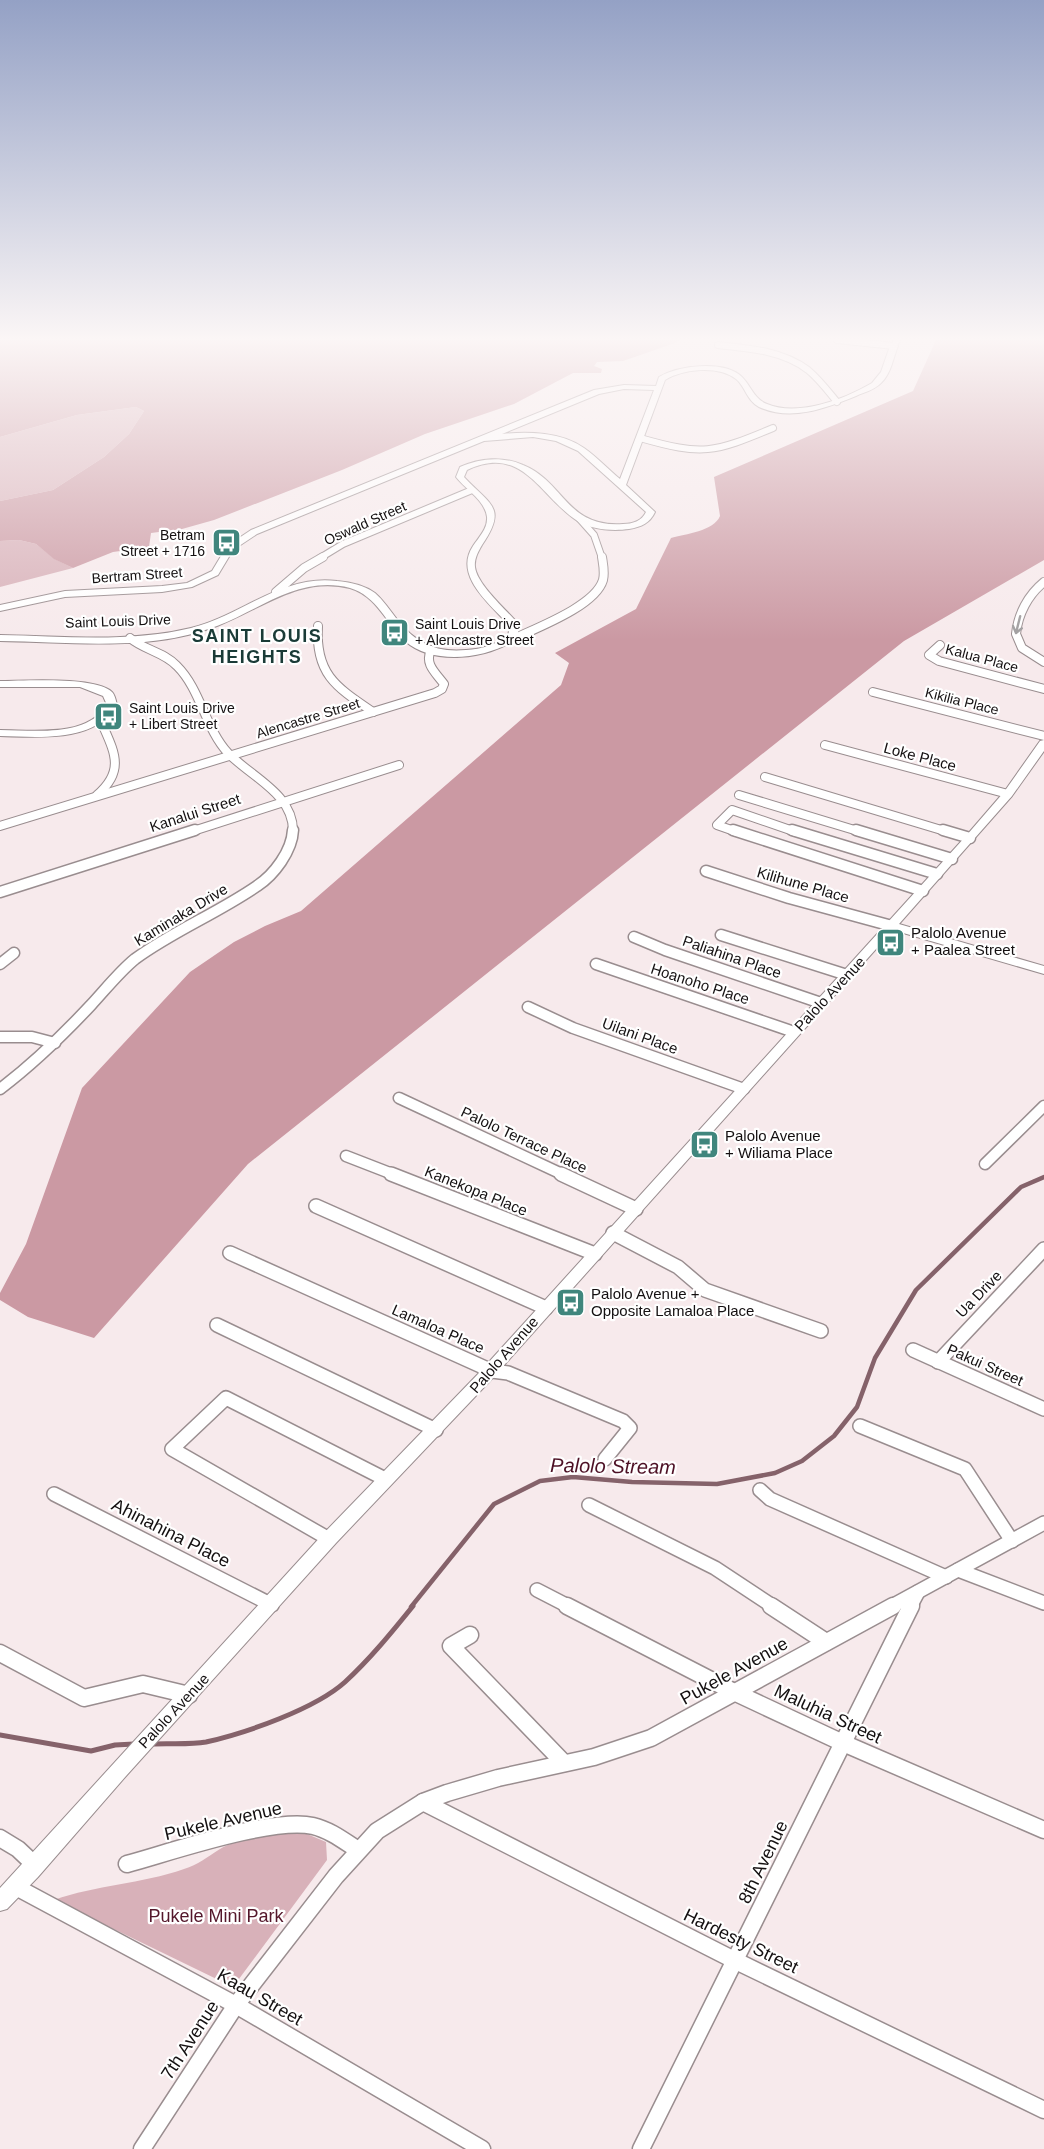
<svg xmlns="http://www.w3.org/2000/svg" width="1044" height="2149" viewBox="0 0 1044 2149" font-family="Helvetica,sans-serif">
	<rect width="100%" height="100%" fill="#f7eaec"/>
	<g fill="#d8b1b9">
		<path d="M136 407 144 411 129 434 104 457 53 490 0 501V437L77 415Z"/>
		<path d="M19 540 36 544 55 559 73 568 0 587V541Z"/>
		<path d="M282 1834H307L326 1842 327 1860 233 1987 54 1900C96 1885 141 1884 184 1869 198 1865 207 1857 220 1849 237 1839 262 1836 282 1834Z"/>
	</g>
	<g fill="#cb99a3">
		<path d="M0 340H680L675 343 623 361 597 362 594 366 602 369 601 373H573L514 404 425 434 342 470 214 520 182 529 151 533 149 547 113 552 73 568 54 559 36 544 19 540 0 541V501L53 490 104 457 129 434 144 411 136 407 77 415 0 437Z"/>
		<path d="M936 340H1044V560L904 641 248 1164 94 1338 28 1317 0 1300V1293L26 1244 82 1088 190 972 234 942 265 926 301 911 561 685 569 663 555 653 636 609 671 538C685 534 714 531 720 516L714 477 913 391Z"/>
	</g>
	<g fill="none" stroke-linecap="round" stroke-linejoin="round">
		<path stroke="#85626a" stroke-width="4.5" d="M411 1607 494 1504 540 1481 573 1477 632 1482 717 1484 775 1473 802 1461 834 1436 857 1407 875 1358 916 1290 1021 1187 1044 1177"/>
		<g stroke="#85626a" stroke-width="5">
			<path d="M0 1735 91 1751 115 1745 134 1744"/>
			<path d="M151 1744C169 1743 189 1745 206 1742 246 1733 315 1709 345 1682 370 1659 392 1632 413 1606"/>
		</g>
		<defs>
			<g id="minor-far4">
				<path d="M837 340 894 346 897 340"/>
				<path d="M718 345C749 348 783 351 808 370 819 379 828 391 837 402"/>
				<path d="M640 438C703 456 713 453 773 428"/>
				<path d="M578 517 594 535 602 558"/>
				<path d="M320 558 343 544 472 490"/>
			</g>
			<g id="minor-far3">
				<path d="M1044 582C1028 595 1018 614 1016 634L1022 648 1044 662"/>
				<path d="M276 592 304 568 323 557"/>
				<path d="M318 626C315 674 336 687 373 712"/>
				<path d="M130 638C144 650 164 652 177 666 201 690 205 728 228 753 251 777 294 794 293 832"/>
				<path d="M509 641C533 629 595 607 603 580 605 572 603 564 602 557"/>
				<path d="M940 645 929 655 939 661 1044 689"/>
				<path d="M873 692 1044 736"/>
				<path d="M825 745 1008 794"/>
				<path d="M765 777 948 832"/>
				<path d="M97 795C127 769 113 750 100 719"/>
				<path d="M739 795 861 832"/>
				<path d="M0 826 435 693 442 689 444 684C436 673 424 664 431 650"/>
				<path d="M190 832 399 765"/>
				<path d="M737 832 717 825 732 810 796 832"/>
			</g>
			<g id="minor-far2">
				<path d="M733 830 923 891"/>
				<path d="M792 830 937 874"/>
				<path d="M856 830 952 859"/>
				<path d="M943 830 970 838"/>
				<path d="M706 871 789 898 892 926"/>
				<path d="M0 892 195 830"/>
				<path d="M721 935 847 975"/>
				<path d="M634 937 665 950 821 1003"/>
				<path d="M0 964 14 953"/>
				<path d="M596 964 794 1032"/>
				<path d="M528 1007 573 1028 744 1089"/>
				<path d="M0 1037H32L55 1043"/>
				<path d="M0 1089C33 1064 62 1036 91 1005 105 990 119 972 135 959 173 931 218 913 257 886 274 875 292 851 293 830"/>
				<path d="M399 1098 564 1175"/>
				<path d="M346 1156 395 1175"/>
				<path d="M985 1164 1044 1106"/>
			</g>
			<g id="minor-far1">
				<path d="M391 1174 595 1254"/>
				<path d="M561 1174 636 1209"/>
				<path d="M316 1206 546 1308"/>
				<path d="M613 1233 678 1267 705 1290 821 1331"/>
				<path d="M230 1253 492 1371 508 1373 623 1421 630 1428 605 1459"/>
				<path d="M217 1325 436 1430"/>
				<path d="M913 1350 1044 1409"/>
				<path d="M938 1362 1044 1249"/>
				<path d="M860 1426 965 1469 1012 1541"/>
				<path d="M760 1490 770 1499 946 1577"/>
				<path d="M54 1494 272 1605"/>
				<path d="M589 1505 715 1568 774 1607"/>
				<path d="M329 1539 172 1449 226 1398 385 1479"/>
				<path d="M958 1570 1044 1603"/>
				<path d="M537 1590 570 1607"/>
				<path d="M890 1607 1044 1523"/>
				<path d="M910 1607 918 1592"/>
			</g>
			<g id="minor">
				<path d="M567 1606 736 1693 843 1743 1044 1830"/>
				<path d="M771 1606 826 1642"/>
				<path d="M470 1635 451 1646 564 1763"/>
				<path d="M0 1653 84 1698 143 1684 189 1695"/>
				<path d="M423 1802 736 1961 1044 2110"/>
				<path d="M0 1838 18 1849 36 1866"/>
				<path d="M127 1864C171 1852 272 1817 313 1826 330 1830 344 1841 358 1850"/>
				<path d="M16 1887 236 2005 482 2149"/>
				<path d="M142 2149 236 2005 336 1876 377 1831 423 1802 447 1793 498 1778 594 1757 651 1738 893 1606"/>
				<path d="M641 2149 911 1606"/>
			</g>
			<g id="tertiary">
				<path d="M894 344 898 346C893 358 891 374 881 383 874 390 865 392 856 396 826 408 791 422 759 407 747 401 745 386 736 379 718 365 683 369 665 380L626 485 655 512C650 523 641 527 629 529 614 531 593 530 579 522 540 498 524 443 467 470L464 477C490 505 508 507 482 545 478 552 474 559 475 567 477 585 508 611 520 626L516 639C488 659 433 666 405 641 386 623 377 596 350 588 300 575 261 609 217 626 150 652 71 642 0 641V635C63 636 129 643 191 628 241 616 282 574 337 581 350 582 364 585 375 593 383 600 389 609 396 618 414 642 435 653 466 650 482 649 495 645 508 636L510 626C491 605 453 576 473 546 479 537 488 528 487 517 485 500 465 489 456 477L460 467C480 458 503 456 523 465 565 482 566 528 623 524 632 524 642 521 646 512L578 451 556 441 533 437 484 441 257 534 233 550 218 575 192 587 162 592 65 597 0 611V605L65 591 162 586 187 583 212 571 227 546 251 530 594 390 624 385 656 386 659 377C679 365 725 360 742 377 751 386 754 399 767 404 798 417 845 399 872 383L881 372 890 346ZM624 389 654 390 620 479C608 469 597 457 584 448 562 432 528 431 502 434L599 394Z"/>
				<path d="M0 681C23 681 96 676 112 692 115 695 116 701 117 705 94 743 40 737 0 736V730C34 730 86 738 107 705L103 696 80 687H0Z"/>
				<path d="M1044 740V751L1012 796 899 924 1044 966V974L893 930 489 1382 336 1543 126 1776 38 1877 7 1909 0 1911V1888L324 1533 478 1374 966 836 1004 792 1040 741Z"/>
			</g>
		</defs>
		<use href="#minor-far4" stroke="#998d8f" stroke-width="8"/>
		<use href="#minor-far3" stroke="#998d8f" stroke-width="10"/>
		<use href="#minor-far2" stroke="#998d8f" stroke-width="13"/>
		<use href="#minor-far1" stroke="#998d8f" stroke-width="16"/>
		<use href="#minor" stroke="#998d8f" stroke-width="19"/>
		<use href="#tertiary" stroke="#998d8f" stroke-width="2"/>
		<use href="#minor-far4" stroke="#fff" stroke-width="6"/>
		<use href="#minor-far3" stroke="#fff" stroke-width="8"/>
		<use href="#minor-far2" stroke="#fff" stroke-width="10"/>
		<use href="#minor-far1" stroke="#fff" stroke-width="13"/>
		<use href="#minor" stroke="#fff" stroke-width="16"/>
		<use href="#tertiary" fill="#fff" fill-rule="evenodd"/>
	</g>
	<defs><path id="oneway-shaft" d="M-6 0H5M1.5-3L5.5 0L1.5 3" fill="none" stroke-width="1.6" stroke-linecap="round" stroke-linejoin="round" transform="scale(1.5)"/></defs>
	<use stroke="#a19fa0" href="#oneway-shaft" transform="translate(1018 625) rotate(104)"/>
	<linearGradient id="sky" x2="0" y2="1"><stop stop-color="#94a1c5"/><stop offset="0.53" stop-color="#fbf6f6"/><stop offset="1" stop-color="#fbf6f6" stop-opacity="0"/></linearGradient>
	<rect width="1044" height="640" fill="url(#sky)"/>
	<defs>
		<symbol id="bus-square" viewBox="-11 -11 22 22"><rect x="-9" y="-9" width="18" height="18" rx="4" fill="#40867d" stroke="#fff"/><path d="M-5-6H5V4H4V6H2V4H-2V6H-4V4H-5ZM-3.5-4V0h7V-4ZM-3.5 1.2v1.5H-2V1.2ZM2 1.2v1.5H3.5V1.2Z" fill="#fff"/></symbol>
	</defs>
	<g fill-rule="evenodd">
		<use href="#bus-square" x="210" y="526" width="33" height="33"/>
		<use href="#bus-square" x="378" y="616" width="33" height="33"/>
		<use href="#bus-square" x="92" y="700" width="33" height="33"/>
		<use href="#bus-square" x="874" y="926" width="33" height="33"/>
		<use href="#bus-square" x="688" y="1128" width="33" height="33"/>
		<use href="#bus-square" x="554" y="1286" width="33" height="33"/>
	</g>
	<g text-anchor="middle" stroke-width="4.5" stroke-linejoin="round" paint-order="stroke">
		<g font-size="14" fill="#141011" stroke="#fff">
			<text transform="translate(365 523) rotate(-24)" y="5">Oswald Street</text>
			<text transform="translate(137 575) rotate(-4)" y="5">Bertram Street</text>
			<text transform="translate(118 621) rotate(-2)" y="5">Saint Louis Drive</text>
			<text transform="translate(982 658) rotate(15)" y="5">Kalua Place</text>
			<text transform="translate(962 701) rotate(14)" y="5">Kikilia Place</text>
			<text transform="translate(308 718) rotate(-17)" y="5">Alencastre Street</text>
		</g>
		<g font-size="14" fill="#141011" stroke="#fff" text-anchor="start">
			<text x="205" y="540" text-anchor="end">Betram<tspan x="205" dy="16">Street + 1716</tspan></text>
			<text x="415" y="629">Saint Louis Drive<tspan x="415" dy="16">+ Alencastre Street</tspan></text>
			<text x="129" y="713">Saint Louis Drive<tspan x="129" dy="16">+ Libert Street</tspan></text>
		</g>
		<g font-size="15" fill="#141011" stroke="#fff">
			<text transform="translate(920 757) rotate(15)" y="5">Loke Place</text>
			<text transform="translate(195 813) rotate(-18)" y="5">Kanalui Street</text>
			<text transform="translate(803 885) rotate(16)" y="5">Kilihune Place</text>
			<text transform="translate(181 915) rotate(-31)" y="5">Kaminaka Drive</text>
			<text transform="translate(732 957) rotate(19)" y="5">Paliahina Place</text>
			<text transform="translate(700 984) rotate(18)" y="5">Hoanoho Place</text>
			<text transform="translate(830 994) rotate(-47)" y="5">Palolo Avenue</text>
			<text transform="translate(640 1036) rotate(20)" y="5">Uilani Place</text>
			<text transform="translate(524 1140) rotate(25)" y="5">Palolo Terrace Place</text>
			<text transform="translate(476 1191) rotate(22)" y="5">Kanekopa Place</text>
			<text transform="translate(979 1294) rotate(-46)" y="5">Ua Drive</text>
			<text transform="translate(438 1329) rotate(24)" y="5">Lamaloa Place</text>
			<text transform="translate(504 1355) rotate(-49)" y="5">Palolo Avenue</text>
			<text transform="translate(985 1365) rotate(24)" y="5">Pakui Street</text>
			<text transform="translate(174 1711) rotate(-47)" y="5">Palolo Avenue</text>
		</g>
		<g font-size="15" fill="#141011" stroke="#fff" text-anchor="start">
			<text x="911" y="938">Palolo Avenue<tspan x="911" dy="17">+ Paalea Street</tspan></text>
			<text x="725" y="1141">Palolo Avenue<tspan x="725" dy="17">+ Wiliama Place</tspan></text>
			<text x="591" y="1299">Palolo Avenue +<tspan x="591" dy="17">Opposite Lamaloa Place</tspan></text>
		</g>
		<g font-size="18" font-weight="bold" letter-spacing="1.5" fill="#1a3b37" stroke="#fff">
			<text x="257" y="642">SAINT LOUIS<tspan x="257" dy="21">HEIGHTS</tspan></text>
		</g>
		<g font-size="18" fill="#141011" stroke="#fff">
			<text transform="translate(171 1533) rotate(27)" y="6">Ahinahina Place</text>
			<text transform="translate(734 1671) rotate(-29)" y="6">Pukele Avenue</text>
			<text transform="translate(828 1714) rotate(25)" y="6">Maluhia Street</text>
			<text transform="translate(223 1821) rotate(-13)" y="6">Pukele Avenue</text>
			<text transform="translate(763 1862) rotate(-64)" y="6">8th Avenue</text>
			<text transform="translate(741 1941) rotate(26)" y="6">Hardesty Street</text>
			<text transform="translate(260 1997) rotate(30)" y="6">Kaau Street</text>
			<text transform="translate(190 2040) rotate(-57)" y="6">7th Avenue</text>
		</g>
		<g font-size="18" fill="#54172b" stroke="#fff">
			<text x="216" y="1922">Pukele Mini Park</text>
		</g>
		<g font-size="20" font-style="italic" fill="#4d1125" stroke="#fff">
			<text transform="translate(613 1466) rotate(1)" y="7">Palolo Stream</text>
		</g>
	</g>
</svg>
